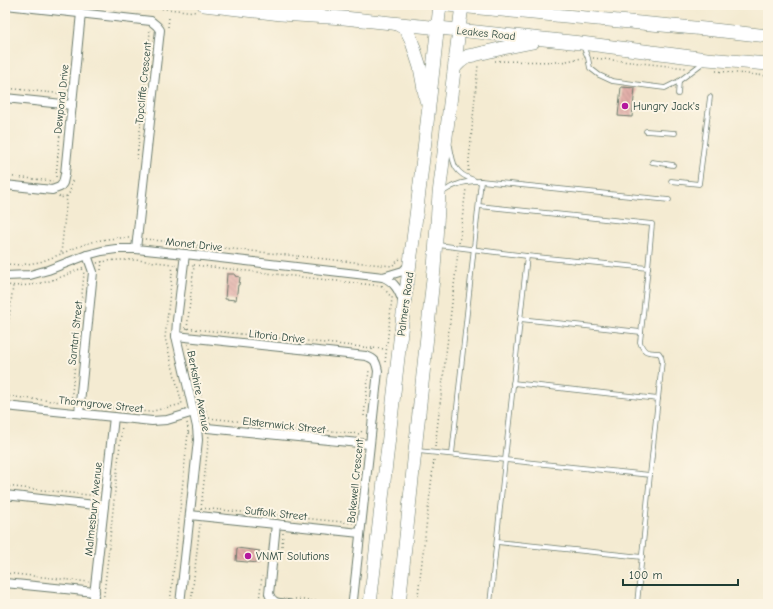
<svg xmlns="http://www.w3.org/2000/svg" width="773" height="609" viewBox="0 0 773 609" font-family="'Comic Neue',sans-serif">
	<defs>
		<pattern id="building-back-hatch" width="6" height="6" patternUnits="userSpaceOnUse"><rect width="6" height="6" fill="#e2afa9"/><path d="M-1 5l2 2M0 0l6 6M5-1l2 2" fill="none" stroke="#b7908a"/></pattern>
	</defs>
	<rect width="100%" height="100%" fill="#fcf5e5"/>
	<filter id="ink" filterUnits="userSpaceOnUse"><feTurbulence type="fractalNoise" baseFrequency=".025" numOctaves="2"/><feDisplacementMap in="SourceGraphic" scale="8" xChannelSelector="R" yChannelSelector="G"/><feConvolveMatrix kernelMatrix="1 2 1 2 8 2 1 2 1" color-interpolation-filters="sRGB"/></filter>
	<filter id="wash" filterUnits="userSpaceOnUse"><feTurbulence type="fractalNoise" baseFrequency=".012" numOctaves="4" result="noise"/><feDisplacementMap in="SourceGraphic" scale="16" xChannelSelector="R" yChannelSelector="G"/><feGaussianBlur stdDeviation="0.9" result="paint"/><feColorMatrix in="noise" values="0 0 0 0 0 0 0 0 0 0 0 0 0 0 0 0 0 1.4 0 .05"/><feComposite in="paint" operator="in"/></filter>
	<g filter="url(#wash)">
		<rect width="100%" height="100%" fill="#f4ebd2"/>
		<g id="blocks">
			<g fill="url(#building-back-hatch)">
				<path d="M621 87 635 88 632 117 618 116Z"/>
				<path d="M227 274H235V276L240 277 239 285H238L236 300 225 299Z"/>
				<path d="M237 548 260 551 259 563 236 561Z"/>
			</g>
		</g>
	</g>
	<g filter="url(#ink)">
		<use href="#blocks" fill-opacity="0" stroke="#6a7a6b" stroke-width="1"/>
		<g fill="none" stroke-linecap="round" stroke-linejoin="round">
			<defs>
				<g id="service">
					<path d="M583 46 588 58 590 68 599 75 612 81 649 86 665 88 679 81 704 62"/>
					<path d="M678 94 679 81"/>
					<path d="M646 131 675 133"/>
					<path d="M450 146C453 165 455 174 474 180"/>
					<path d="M652 162 673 165"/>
					<path d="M671 181 699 184 710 97"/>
					<path d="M441 193C446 191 451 186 456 185 463 182 474 181 481 181L669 200"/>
					<path d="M479 206 652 224 648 268"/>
					<path d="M438 245 527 256 648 268 640 342C644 354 648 352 659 353L661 356 662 361 658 399"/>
					<path d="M520 319 641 332"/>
					<path d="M418 451 650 475 658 399 513 383"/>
					<path d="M452 454 481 181"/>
					<path d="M497 542 642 557"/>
					<path d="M490 604 505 460 527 256"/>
					<path d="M637 604 650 475"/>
				</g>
				<g id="minor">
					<path d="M6 5 151 21 157 26 160 30 136 249"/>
					<path d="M5 98 72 105"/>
					<path d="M5 185 52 190 60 187 63 183 65 174 81 13"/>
					<path d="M5 276 30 275 48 270 87 255 102 251 116 249H136L185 254 383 277 403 271 409 265"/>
					<path d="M383 277C395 282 399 291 403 302"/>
					<path d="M176 336 366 356C375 359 376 361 378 371L353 600 352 604"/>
					<path d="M5 406 114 417 152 421 167 420 194 412"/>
					<path d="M79 413 93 272 87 255"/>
					<path d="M197 427 369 444"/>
					<path d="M5 495 104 506"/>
					<path d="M190 515 360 533"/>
					<path d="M276 524 269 594C273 604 279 603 289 604"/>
					<path d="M5 583 95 592"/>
					<path d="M93 604 114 417"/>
					<path d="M180 604 198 440 197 427 176 336 177 320 185 254"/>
				</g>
				<g id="trunk">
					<path d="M204 5 281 14 344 18 581 43 707 59 768 64"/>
					<path d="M447 5 705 29 768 36"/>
					<path d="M397 24 406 29 411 39 420 67 426 100"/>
					<path d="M455 67 460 62 468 56 474 55 503 48 533 42"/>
					<path d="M370 604 404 305C419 205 429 105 440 5"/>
					<path d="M399 604 434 269 439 194 462 5"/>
				</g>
			</defs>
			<use href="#service" stroke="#6a7a6b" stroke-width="5.5"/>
			<use href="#minor" stroke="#6a7a6b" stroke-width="10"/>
			<use href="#trunk" stroke="#6a7a6b" stroke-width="14"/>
			<g stroke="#6a7a6b" stroke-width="1.5" stroke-dasharray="1 3" stroke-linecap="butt">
				<path d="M89 5 96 6"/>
				<path d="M106 7 115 8 146 7 197 12"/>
				<path d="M168 27 169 17"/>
				<path d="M593 58 687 68"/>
				<path d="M495 61 561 62 583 58"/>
				<path d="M716 71 768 76"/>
				<path d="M5 88 64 94"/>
				<path d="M64 97 67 67"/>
				<path d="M137 159 150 32 149 30"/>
				<path d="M468 171 478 65"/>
				<path d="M5 176 53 181"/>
				<path d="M56 177 62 111"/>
				<path d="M72 181 70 192 67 196 61 254C85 243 103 237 131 238"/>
				<path d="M59 196 60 198 67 196"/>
				<path d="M145 239 196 245"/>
				<path d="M459 243 466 189"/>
				<path d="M196 248V245L297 256"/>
				<path d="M297 259V256L392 266 400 259"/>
				<path d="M97 263C122 257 147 261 172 264"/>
				<path d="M5 264 20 265 40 262 61 254"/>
				<path d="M194 265 382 286"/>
				<path d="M101 270 102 261"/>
				<path d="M5 285C36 288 56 280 84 267"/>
				<path d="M382 285V286L392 298 385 363"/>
				<path d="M184 328 372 348"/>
				<path d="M187 329 194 266H191"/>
				<path d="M188 344 202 399"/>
				<path d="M372 350V348L386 349"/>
				<path d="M5 351 13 286"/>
				<path d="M5 396 71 403"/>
				<path d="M198 400 202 399 208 417"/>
				<path d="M73 403H71L84 274 82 268"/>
				<path d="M88 405 149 412 182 404 165 338 173 264 177 265"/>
				<path d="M364 416 369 370"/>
				<path d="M208 421V418L351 433"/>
				<path d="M187 423 188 428V433"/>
				<path d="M351 434V433L359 434 363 430"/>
				<path d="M435 447 458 252"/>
				<path d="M355 450 360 457"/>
				<path d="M5 486 98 496"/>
				<path d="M201 508 353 523"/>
				<path d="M201 509 209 435"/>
				<path d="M282 546 283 533"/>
				<path d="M5 573 89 582"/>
				<path d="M295 599 340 604"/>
				<path d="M103 604 122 425"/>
				<path d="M170 604 188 433H190"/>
				<path d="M191 604 200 524"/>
				<path d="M260 604 259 601 262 576"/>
				<path d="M417 604 434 459"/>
			</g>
			<use href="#service" stroke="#fff" stroke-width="4"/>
			<use href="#minor" stroke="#fff" stroke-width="8"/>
			<use href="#trunk" stroke="#fff" stroke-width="13"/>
		</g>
	</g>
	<g fill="#b5179e" stroke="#fcf5e5" stroke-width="1.5">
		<circle cx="625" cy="106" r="4"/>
		<circle cx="248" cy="556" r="4"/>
	</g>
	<g text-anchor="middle" stroke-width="4" stroke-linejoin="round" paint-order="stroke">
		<g font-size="11" fill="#1f3d34" stroke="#fcf5e5">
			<text transform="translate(486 33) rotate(6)" y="4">Leakes Road</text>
			<text transform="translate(143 83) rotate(-84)" y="4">Topcliffe Crescent</text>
			<text transform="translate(61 99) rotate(-84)" y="4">Dewpond Drive</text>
			<text transform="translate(194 244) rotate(6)" y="4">Monet Drive</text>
			<text transform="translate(405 304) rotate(-82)" y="4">Palmers Road</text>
			<text transform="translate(75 333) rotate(-84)" y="4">Santari Street</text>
			<text transform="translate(277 336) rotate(6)" y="4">Litoria Drive</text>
			<text transform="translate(199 391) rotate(79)" y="4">Berkshire Avenue</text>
			<text transform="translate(101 404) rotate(6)" y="4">Thorngrove Street</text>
			<text transform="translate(284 425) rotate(6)" y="4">Elsternwick Street</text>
			<text transform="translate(355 481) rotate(-84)" y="4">Bakewell Crescent</text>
			<text transform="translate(93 509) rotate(-84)" y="4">Malmesbury Avenue</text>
			<text transform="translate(276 513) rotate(6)" y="4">Suffolk Street</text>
		</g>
		<g font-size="11" fill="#1f3d34" stroke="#fcf5e5" text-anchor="start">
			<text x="633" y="110">Hungry Jack's</text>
			<text x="256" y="560">VNMT Solutions</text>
		</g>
	</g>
	<rect width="773" height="609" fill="none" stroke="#fcf5e5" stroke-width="20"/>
	<path d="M623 579v6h115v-6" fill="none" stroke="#1f3d34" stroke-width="2"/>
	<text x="629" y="579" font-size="12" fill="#1f3d34" stroke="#fcf5e5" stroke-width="3" paint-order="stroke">100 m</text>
</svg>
